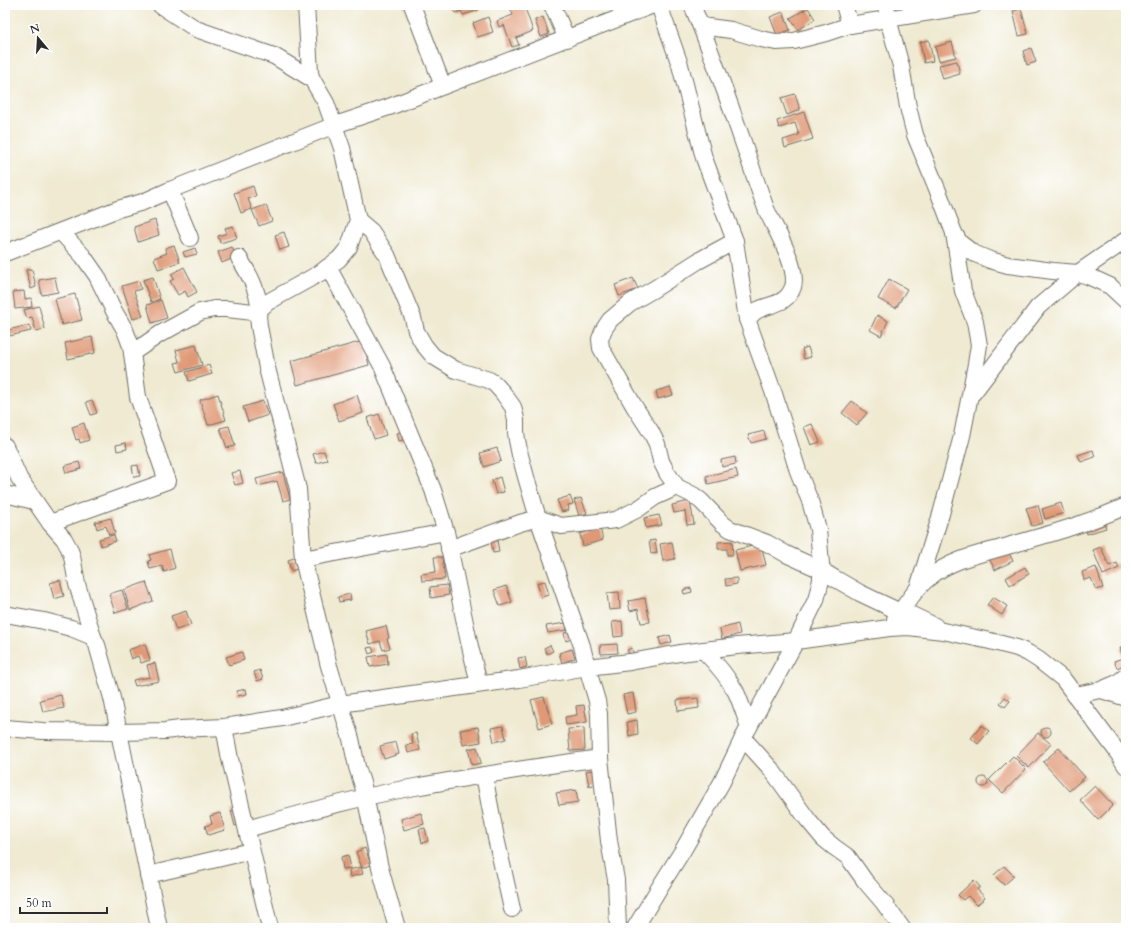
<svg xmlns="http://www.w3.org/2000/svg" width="1131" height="933" viewBox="0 0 1131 933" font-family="Cardo,serif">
	<rect width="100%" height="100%" fill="#fff"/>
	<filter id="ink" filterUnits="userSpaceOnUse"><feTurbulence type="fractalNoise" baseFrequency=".025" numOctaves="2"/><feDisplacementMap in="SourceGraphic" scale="8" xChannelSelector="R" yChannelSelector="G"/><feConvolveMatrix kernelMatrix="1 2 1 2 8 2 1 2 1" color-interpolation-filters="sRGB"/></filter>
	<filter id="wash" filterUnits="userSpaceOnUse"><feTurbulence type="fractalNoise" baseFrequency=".012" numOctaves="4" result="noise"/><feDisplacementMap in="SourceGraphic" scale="16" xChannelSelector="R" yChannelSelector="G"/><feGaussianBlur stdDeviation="0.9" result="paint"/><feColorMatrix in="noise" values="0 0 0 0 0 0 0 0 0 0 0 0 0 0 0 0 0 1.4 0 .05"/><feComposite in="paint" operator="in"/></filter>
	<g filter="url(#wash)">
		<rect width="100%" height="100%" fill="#efead1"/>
		<g id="blocks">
			<g fill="#e09976">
				<path d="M452 5H477L479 10 463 15 461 11 455 13Z"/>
				<path d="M516 5H524L533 31 516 38 519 45 512 47 504 25 499 27 497 21 513 15 510 7Z"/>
				<path d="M808 8 815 19 798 30 790 18Z"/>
				<path d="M1021 9 1028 34 1019 36 1013 11Z"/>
				<path d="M783 12 790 30 777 35 770 17Z"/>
				<path d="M488 17 493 32 478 37 473 23Z"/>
				<path d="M543 17 549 34 541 37 535 20Z"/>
				<path d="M929 40 933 61 924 63 920 42Z"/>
				<path d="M952 42 956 57 939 61 935 47Z"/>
				<path d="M1031 48 1036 62 1027 65 1023 51Z"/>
				<path d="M957 61 960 74 943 79 939 65Z"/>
				<path d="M795 94 800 110 787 115 781 98Z"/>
				<path d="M804 112 813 139 785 148 783 140 799 135 795 123 779 128 777 121Z"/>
				<path d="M253 186 256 196 248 199 252 209 241 213 234 193Z"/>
				<path d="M266 205 272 221 259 226 252 210Z"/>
				<path d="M155 220 159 235 138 242 134 227Z"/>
				<path d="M233 226 237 238 220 243 218 236 227 233 225 228Z"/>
				<path d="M284 232 289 247 280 250 275 235Z"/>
				<path d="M174 245 180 262 158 269 154 258 167 253 165 248Z"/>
				<path d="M232 247 236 257 222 263 218 252Z"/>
				<path d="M195 248 197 254 185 257 183 252Z"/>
				<path d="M184 267 197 292 188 297 185 291 178 295 170 281 174 279 171 274Z"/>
				<path d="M32 269 36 287 31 289 26 270Z"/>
				<path d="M55 277 58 292 42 295 39 280Z"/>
				<path d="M153 277 160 299 151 302 143 280Z"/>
				<path d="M633 278 638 289 619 296 615 285Z"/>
				<path d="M889 279 907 289 896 308 878 299Z"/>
				<path d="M139 281 141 289 134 291 143 316 133 319 122 286Z"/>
				<path d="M24 291 25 299 31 298 32 307 15 309 13 292Z"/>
				<path d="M75 294 82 320 62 325 55 299Z"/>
				<path d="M161 300 167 318 152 323 147 305Z"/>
				<path d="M39 306 45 329 36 331 32 317 27 318 24 310Z"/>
				<path d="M877 315 888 321 881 336 870 330Z"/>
				<path d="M29 325 31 331 9 336 8 330Z"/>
				<path d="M92 337 95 353 68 359 65 343Z"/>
				<path d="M363 341 369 365 297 385 291 361Z"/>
				<path d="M196 345 202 365 178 372 175 363 179 362 176 350Z"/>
				<path d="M808 347 811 357 804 359 802 349Z"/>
				<path d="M209 365 212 374 189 381 186 372Z"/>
				<path d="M670 387 673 395 658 399 656 391Z"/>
				<path d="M218 394 226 420 208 425 200 400Z"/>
				<path d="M357 395 363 413 339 421 333 404Z"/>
				<path d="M92 400 97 413 91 415 86 402Z"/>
				<path d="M263 401 268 415 248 422 243 407Z"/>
				<path d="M852 401 867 413 857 425 842 413Z"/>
				<path d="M379 414 386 435 374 439 367 418Z"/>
				<path d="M84 423 89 440 80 443 79 439 76 440 72 427Z"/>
				<path d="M812 424 820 442 811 445 804 427Z"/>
				<path d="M229 426 235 446 227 448 220 428Z"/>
				<path d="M404 431 406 439 399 441 397 433Z"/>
				<path d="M764 431 766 439 751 443 748 435Z"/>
				<path d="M126 443 127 449 117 451 116 445Z"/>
				<path d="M497 448 501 461 484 467 480 453Z"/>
				<path d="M1093 450 1095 457 1081 462 1078 455Z"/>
				<path d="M324 451 327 460 316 463 313 454Z"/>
				<path d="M735 457 736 464 722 467 721 460Z"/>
				<path d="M79 462 81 469 66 473 64 466Z"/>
				<path d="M138 465 140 476 134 477 132 466Z"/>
				<path d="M736 469 738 477 708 484 706 476Z"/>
				<path d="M240 471 243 483 235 485 231 473Z"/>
				<path d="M283 472 290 499 283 501 277 481 258 486 256 479Z"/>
				<path d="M500 477 504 492 496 494 492 480Z"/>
				<path d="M570 496 573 504 568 505 569 510 562 512 557 500Z"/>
				<path d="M581 498 587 513 579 516 574 500Z"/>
				<path d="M690 501 694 524 687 525 685 511 674 513 672 505Z"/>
				<path d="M1061 503 1064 513 1045 519 1042 509Z"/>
				<path d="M1038 505 1043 523 1032 526 1026 508Z"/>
				<path d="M659 515 662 525 646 528 644 518Z"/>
				<path d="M111 518 115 533 109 535 106 526 97 529 95 522Z"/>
				<path d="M1103 519 1106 528 1087 534 1084 525Z"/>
				<path d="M600 528 603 540 583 546 580 534Z"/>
				<path d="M114 535 116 541 101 546 99 539Z"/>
				<path d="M497 540 499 552 493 553 491 541Z"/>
				<path d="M655 540 657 553 651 554 649 541Z"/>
				<path d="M732 541 733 555H727V549H718V542Z"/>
				<path d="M672 542 675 559 663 561 660 544Z"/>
				<path d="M761 544 766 565 740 571 735 550Z"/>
				<path d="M1101 547 1109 566 1117 563 1119 568 1103 575 1093 550Z"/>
				<path d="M170 549 175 568 164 572 162 566 150 569 148 561 151 560 149 555Z"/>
				<path d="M1008 551 1013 561 995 570 990 560Z"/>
				<path d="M434 557H442L445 579 422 581 421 574 436 572Z"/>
				<path d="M294 558 297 569 291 571 288 560Z"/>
				<path d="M1025 567 1029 574 1010 585 1006 578Z"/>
				<path d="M1096 567 1103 588 1096 590 1091 578 1084 580 1082 572Z"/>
				<path d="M737 578V584L726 586 725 579Z"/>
				<path d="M60 580 64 596 54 599 50 583Z"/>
				<path d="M545 581 549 595 541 597 537 583Z"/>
				<path d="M146 582 153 601 130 610 124 590Z"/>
				<path d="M447 585 449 595 431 598 430 587Z"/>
				<path d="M506 586 512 602 500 606 494 590Z"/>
				<path d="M691 588 692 592 684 594 683 590Z"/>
				<path d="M122 590 128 609 115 613 109 594Z"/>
				<path d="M619 592 620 609 609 610 607 593Z"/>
				<path d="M350 594 351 600 339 602 338 597Z"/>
				<path d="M993 597 1007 606 1002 615 987 605Z"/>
				<path d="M645 598 650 622 641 623 638 609 630 611 628 601Z"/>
				<path d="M186 611 191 625 176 630 171 616Z"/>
				<path d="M622 621 623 636 614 637 612 622Z"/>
				<path d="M566 623 567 630 548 633 546 626Z"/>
				<path d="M738 624 740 634 722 639 720 629Z"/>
				<path d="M386 626 389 638 387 639 390 648 383 650 380 641 370 644 366 631Z"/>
				<path d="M570 631 572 639 566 641 564 633Z"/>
				<path d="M670 635 672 642 661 645 659 638Z"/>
				<path d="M145 644 150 660 141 663 138 656 131 659 128 650Z"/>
				<path d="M617 644 618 653 601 654 600 645Z"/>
				<path d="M550 645 553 651 547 654 544 648Z"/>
				<path d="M1126 646V664L1117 668 1114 661 1123 658 1120 648Z"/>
				<path d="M372 647 374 652 369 654 367 648Z"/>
				<path d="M632 648 634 655 630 656 627 650Z"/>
				<path d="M572 649 575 658 562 663 559 653Z"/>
				<path d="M242 652 244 660 229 665 226 657Z"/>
				<path d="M387 654 388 664 370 667 368 657Z"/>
				<path d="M525 657 527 667 520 669 518 658Z"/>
				<path d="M155 663 159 681 135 686 133 680 150 677 147 665Z"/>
				<path d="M260 670 263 679 257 681 254 672Z"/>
				<path d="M246 689 247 694 238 696 237 691Z"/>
				<path d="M633 693 636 712 627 714 623 695Z"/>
				<path d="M61 695 64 708 43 712 40 700Z"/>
				<path d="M544 697 552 724 539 728 531 700Z"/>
				<path d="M1005 697 1010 701 1005 707 1000 703Z"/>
				<path d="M698 698 699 708 678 711 677 700Z"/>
				<path d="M584 705 587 722 566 725 565 717 577 715 576 706Z"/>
				<path d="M637 720 638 734 629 736 627 722Z"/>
				<path d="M982 725 989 731 978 744 971 738Z"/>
				<path d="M503 726 506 739 494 742 491 728Z"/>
				<path d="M478 727 481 742 463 745 460 730Z"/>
				<circle cx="1046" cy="732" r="5"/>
				<path d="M584 728 585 750 570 751 568 729Z"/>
				<path d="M416 733 420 750 408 753 406 745 413 744 411 734Z"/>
				<path d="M1038 733 1051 744 1029 768 1016 756Z"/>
				<path d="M396 742 399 754 384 759 380 746Z"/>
				<path d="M477 747 481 763 472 765 468 749Z"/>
				<path d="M1059 748 1085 777 1069 791 1043 762Z"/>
				<path d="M1013 756 1026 769 1003 793 989 780Z"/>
				<path d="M594 770 598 784 589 786 586 771Z"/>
				<circle cx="983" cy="782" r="5"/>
				<path d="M1095 786 1113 805 1098 820 1080 800Z"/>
				<path d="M576 790 578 802 559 805 556 793Z"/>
				<path d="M237 809 242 824 235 826 231 811Z"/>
				<path d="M220 813 225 830 208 835 205 826 212 824 210 816Z"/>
				<path d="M421 813 424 824 404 830 401 819Z"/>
				<path d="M425 828 428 841 422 843 419 829Z"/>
				<path d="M365 848 371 865 362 868 356 852Z"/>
				<path d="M348 855 351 868 343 869 341 857Z"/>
				<path d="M1004 866 1014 876 1004 885 994 875Z"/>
				<path d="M361 867 363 874 350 877 349 870Z"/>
				<path d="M974 880 980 887 977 889 985 898 977 905 968 896 963 900 958 895Z"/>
			</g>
		</g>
	</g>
	<g filter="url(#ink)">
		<use href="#blocks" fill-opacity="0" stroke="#706e65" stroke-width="1"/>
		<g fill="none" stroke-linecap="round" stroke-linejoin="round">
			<defs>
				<g id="minor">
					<path d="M160 5 196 29 274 56 312 79"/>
					<path d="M306 5 310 73 312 79 326 103 342 148 358 220 349 247 339 259 320 273 268 302 260 309 258 315 259 326 267 368 298 489 303 559 329 666 351 739 357 767 363 786 380 868 397 928"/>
					<path d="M412 5 443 86"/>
					<path d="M552 5 567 39"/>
					<path d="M692 5C711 50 727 96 743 142 751 165 758 188 767 211 775 228 799 268 793 287 786 306 770 303 756 311 753 313 750 317 747 319"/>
					<path d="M844 5 850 25"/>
					<path d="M886 5 888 19 901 66 908 107 915 135 940 196 954 233 960 243 973 253 990 260 1008 265 1053 271 1078 273 1088 276 1110 286 1126 301"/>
					<path d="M701 26 731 30 761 39 776 42 794 41 826 33 850 25 974 5"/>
					<path d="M170 190 190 238"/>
					<path d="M358 220 371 231 387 255 413 318 416 331 424 345 433 356 456 370 489 380 495 384 503 393 513 407 516 419V432L517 440 520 455 526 477 538 518 582 646 587 667 597 701 599 714 600 758 609 841 616 880 618 928"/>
					<path d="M735 241 698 261 654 289 630 303 610 320 604 329 600 339 601 348 634 406 651 432 657 444 661 461 667 473 677 487 693 495 701 501 723 524 730 529 767 543 786 554 821 570 834 578 860 593 900 612 912 615 935 626"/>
					<path d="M5 253 118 209 143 202 170 190 335 125 389 107 653 5"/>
					<path d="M239 258C250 275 257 289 260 309"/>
					<path d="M328 267 382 366 433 490 446 532"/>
					<path d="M132 353 160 334 200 312 214 309H227L253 312 258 315"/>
					<path d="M973 393 1038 307 1078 273 1126 240"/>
					<path d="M5 446 19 478 50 523 64 539 69 548 72 556 77 584 93 637 97 645 112 698 159 928"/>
					<path d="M5 494 34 501"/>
					<path d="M50 523 167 481 138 397 131 346 125 330 114 311 97 276 83 256 61 232"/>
					<path d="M449 549 520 523 538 518 561 526 616 520 638 509 655 497 677 487"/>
					<path d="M303 559 446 532 469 642 479 684"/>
					<path d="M918 588 941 514 962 436 976 364 979 345 975 322 963 291 954 233"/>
					<path d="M5 614 44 621 71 628 93 637"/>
					<path d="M895 619C905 606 916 587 930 577 953 558 983 554 1011 545 1050 534 1089 523 1126 506"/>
					<path d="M703 650C716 663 727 676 736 692 741 703 745 716 749 727"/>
					<path d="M1101 690 1126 698"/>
					<path d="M1075 695 1101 690 1117 683 1126 676"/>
					<path d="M224 727 230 759 270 928"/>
					<path d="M5 728 43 731 118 732 165 731 180 729 224 727 282 718 340 704 519 679 587 667 630 662 680 653 737 646 796 641 889 628 908 627 943 631 990 641 1017 648 1028 653 1039 660 1063 679 1116 750 1126 766"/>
					<path d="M743 738 771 769 808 820 823 838 834 847 848 857 865 881 883 902 902 928"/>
					<path d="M484 775 496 838 512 909"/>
					<path d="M247 829C303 813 358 797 415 787 476 775 538 767 600 758"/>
					<path d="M148 875 251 851"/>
					<path d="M635 928 661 885 683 850 722 782 743 738 796 641 816 600 821 580V564L818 529 810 501 798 471 774 394 747 319 735 241 704 158 680 65 659 5"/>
				</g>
			</defs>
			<use href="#minor" stroke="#706e65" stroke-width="18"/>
			<use href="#minor" stroke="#fff" stroke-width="16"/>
		</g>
	</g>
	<rect width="1131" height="933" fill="none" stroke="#fff" stroke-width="20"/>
	<g transform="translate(38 38) rotate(342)" stroke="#ffffff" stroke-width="3" paint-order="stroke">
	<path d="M0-3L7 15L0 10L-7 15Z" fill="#2b2b2b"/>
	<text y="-6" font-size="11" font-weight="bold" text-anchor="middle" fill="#2b2b2b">N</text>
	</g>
	<path d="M20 907v6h87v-6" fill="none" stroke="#2b2b2b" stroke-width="2"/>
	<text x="26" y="907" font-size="12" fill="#2b2b2b" stroke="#ffffff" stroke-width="3" paint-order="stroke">50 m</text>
</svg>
